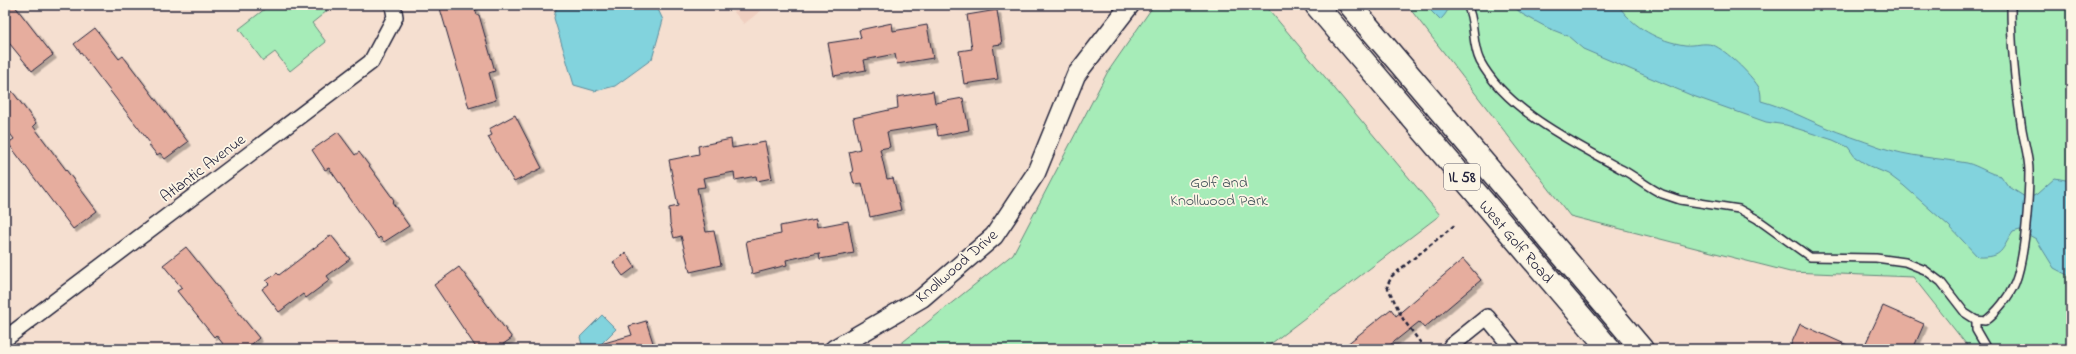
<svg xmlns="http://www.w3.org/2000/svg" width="2076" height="354" viewBox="0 0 2076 354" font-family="'Indie Flower',sans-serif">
	<defs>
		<filter id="shadow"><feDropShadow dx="3.5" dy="3.5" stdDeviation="0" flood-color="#0004"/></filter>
	</defs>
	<rect width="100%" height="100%" fill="#f5dfd0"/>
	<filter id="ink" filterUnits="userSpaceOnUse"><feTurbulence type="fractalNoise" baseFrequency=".025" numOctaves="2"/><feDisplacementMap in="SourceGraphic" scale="8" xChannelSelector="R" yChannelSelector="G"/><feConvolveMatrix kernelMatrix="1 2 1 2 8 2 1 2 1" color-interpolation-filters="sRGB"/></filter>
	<g filter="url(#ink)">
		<path fill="#f0d0c1" d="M728 5H768L744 24Z"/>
		<g fill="#a6ecb8" stroke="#64877a">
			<path d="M270 5H322L327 11 312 23 326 42 290 71 275 52 263 61 239 29Z"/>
			<path d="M1154 5H1265L1440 215 1264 349H894L1013 254 1107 73Z"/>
			<path d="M1407 5H2071V349H1970L1913 277 1790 272 1570 216Z"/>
		</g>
		<g fill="#82d3dd" stroke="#5c8c9c">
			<path d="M557 5H656L663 20 652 59 615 86 595 91 574 85 554 18Z"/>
			<path d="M1425 5H1448C1449 11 1444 16 1440 20Z"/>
			<path d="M1512 5H1618C1634 28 1658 41 1685 45 1694 46 1704 42 1713 45 1726 50 1750 74 1758 86 1761 90 1761 96 1761 101 1783 107 1802 117 1823 126 1842 134 1861 140 1880 147 1909 157 1938 158 1967 163 1979 166 1989 174 2001 176L2008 186 2028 199 2037 194 2055 178 2071 181V277L2054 268 2036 239 2020 230 2013 232C2001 249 2004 258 1978 257L1949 226 1904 186 1888 174 1867 165 1855 157 1848 147 1833 140 1786 125 1766 122 1693 96 1583 49 1568 36 1548 28 1522 14Z"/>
			<path d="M602 315 616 329 600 345V349H583L580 337Z"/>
		</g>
		<g fill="#e6ad9e" stroke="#22223b" filter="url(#shadow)">
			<path d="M5 5H14L53 55 32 71 5 38Z"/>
			<path d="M439 5H474L477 15H479L495 71 489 73 496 100 469 108Z"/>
			<path d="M997 10 1002 44 993 45 998 79 964 84 959 51 972 49 967 15Z"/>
			<path d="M892 23 893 31 927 25 933 58 897 64 895 54 864 60 866 70 834 76 828 43 861 38 859 30Z"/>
			<path d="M95 28 119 59 123 56 188 142 165 159 160 153 157 155 149 145 150 143 74 44Z"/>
			<path d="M12 91 36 123 33 126 97 211 73 229 8 143 14 139 5 127V96Z"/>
			<path d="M933 91 935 103 963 98 969 130 938 136 936 124 887 132 890 147 880 149 887 179 893 178 901 210 870 217 862 183 854 184 851 172H853L849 152 860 149 853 118 898 108 897 97Z"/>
			<path d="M515 115 542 168 514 182 488 137 492 135 489 129Z"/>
			<path d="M338 132 355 155 359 152 394 200 392 202 409 226 384 242 380 237 378 239 329 168 325 170 312 150Z"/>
			<path d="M731 139 732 148 765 142 772 178 757 181 756 176 735 180 734 172 703 178 705 187 697 188 706 232 714 231 721 265 690 272 681 236 674 238 670 223 669 208 678 206 669 160 699 154 698 146Z"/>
			<path d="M816 219 817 227 848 221 854 253 820 259 819 253 786 260 787 265 752 274 746 241 781 234 780 226Z"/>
			<path d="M331 235 350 259 327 276 330 280 306 298 303 294 279 312 262 289 269 284 266 281 277 273 279 275Z"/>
			<path d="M186 247 259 338 246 349H227L216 335 214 337 177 291 182 288 163 265Z"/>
			<path d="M626 253 635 267 623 276 613 262Z"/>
			<path d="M1463 259 1481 280 1424 328 1419 322 1385 349H1341L1391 309 1396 316Z"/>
			<path d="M459 267 512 338 496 349H477L434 285Z"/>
			<path d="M1883 306 1924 324 1913 349H1863Z"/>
			<path d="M646 321 655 349H594V346L632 335 629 326Z"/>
			<path d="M1800 324 1856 349H1789Z"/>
		</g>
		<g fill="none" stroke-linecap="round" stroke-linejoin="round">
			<defs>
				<g id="service">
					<path d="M1467 5C1476 22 1471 43 1480 61 1507 111 1573 142 1621 169 1635 176 1647 187 1662 194L1680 200 1739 209 1757 219 1810 257 1876 258 1905 262 1925 270 1941 282 1965 313 1976 320"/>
					<path d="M1987 349 1976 330V320L1985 321C1997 312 2009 297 2015 283 2025 258 2029 199 2029 171 2029 156 2023 139 2021 123 2015 84 2011 45 2011 5"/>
				</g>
				<g id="minor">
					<path d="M5 339 371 62 395 17 393 5"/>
					<path d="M1454 349 1451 346 1487 317 1513 349"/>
				</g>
				<path id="tertiary" d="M834 349 922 298 994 236 1036 173 1076 75 1130 5"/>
				<g id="primary">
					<path d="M1316 5 1609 349"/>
					<path d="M1350 5 1642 349"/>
				</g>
			</defs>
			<use href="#service" stroke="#22223b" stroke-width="10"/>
			<use href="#minor" stroke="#22223b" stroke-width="18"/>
			<use href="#tertiary" stroke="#22223b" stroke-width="21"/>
			<use href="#primary" stroke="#22223b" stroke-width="25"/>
			<path stroke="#22223b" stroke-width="2.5" stroke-dasharray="4 3" stroke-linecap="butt" d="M1425 349 1403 319 1387 286 1392 276 1456 224"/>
			<use href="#service" stroke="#fcf5e5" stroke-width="7"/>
			<use href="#minor" stroke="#fcf5e5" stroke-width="15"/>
			<use href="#tertiary" stroke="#fcf5e5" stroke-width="18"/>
			<use href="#primary" stroke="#fcf5e5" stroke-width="22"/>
		</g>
	</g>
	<g text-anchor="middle" stroke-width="3.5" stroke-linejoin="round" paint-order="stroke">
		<rect fill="#fcf5e5" stroke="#63616e" stroke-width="1" x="1444" y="164" width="36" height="26" rx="3"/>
		<g font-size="15" font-weight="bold" fill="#22223b">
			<text x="1462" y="182">IL 58</text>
		</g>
		<g font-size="16" fill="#22223b" stroke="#fcf5e5">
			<text transform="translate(202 167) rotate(-37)" y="6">Atlantic Avenue</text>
			<text transform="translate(1517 241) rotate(49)" y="6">West Golf Road</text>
			<text transform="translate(956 265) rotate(-41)" y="6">Knollwood Drive</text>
		</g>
		<g font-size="16" fill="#43545a" stroke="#fcf5e5">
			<text x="1219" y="187">Golf and<tspan x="1219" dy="18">Knollwood Park</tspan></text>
		</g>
	</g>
	<rect width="2076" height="354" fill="none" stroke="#fcf5e5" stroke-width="20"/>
	<rect x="10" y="10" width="2056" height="334" fill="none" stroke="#22223b" stroke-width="1.5" filter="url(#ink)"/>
</svg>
